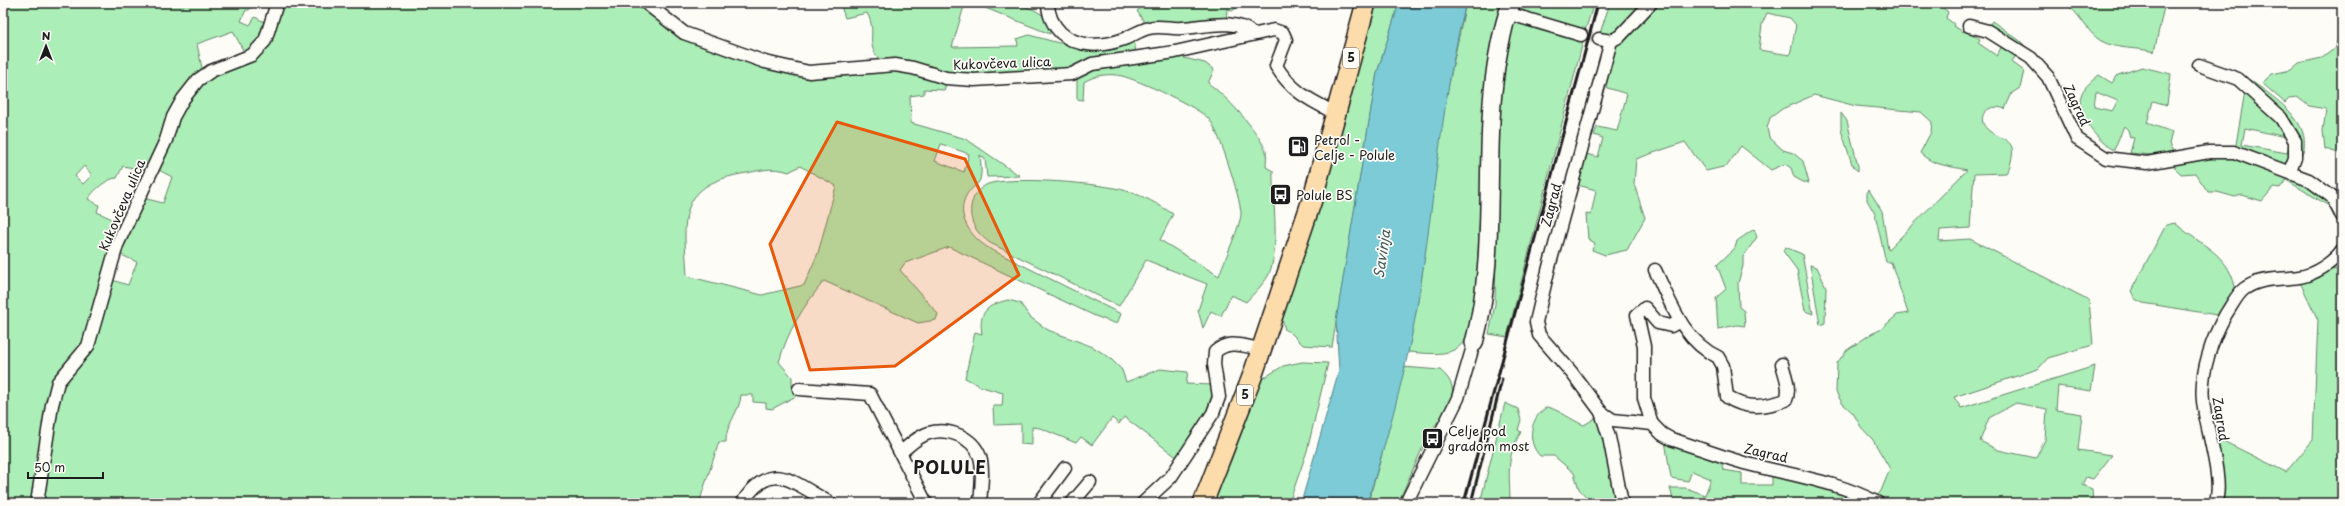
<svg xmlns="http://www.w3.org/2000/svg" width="2345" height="506" viewBox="0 0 2345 506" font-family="'Playpen Sans',sans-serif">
	<rect width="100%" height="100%" fill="#fdfcf7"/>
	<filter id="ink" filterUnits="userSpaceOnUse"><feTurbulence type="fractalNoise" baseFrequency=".025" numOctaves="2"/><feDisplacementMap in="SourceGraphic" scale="8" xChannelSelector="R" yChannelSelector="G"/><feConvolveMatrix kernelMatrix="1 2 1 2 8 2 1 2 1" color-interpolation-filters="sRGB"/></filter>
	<g filter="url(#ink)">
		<g fill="#aceeb7" stroke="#64856a" fill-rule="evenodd">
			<path d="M3 3H253L249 10H246L241 21 250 25 255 17 268 24 263 40 245 54 233 31 197 44 202 68 173 105 162 139 150 163 144 165 143 170 123 166 117 178C107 178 93 191 88 199L99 205 97 212 112 219 107 237 115 242 85 343 65 367 32 503H3V275L5 260 3 255ZM84 166 92 175 83 184 75 176Z"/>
			<path d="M281 3H641L648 9 763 65 903 69 947 82 944 90 924 89V94L910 96 911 123 966 139 1020 176 987 177 985 159 980 155C981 163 982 172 980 180 978 185 970 189 967 194 954 216 972 238 990 249L1121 314 1117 324 1095 316 949 247 905 263 900 270 938 314 936 320 918 323 824 281C803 307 788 330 779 362L792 377V385L796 396 772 409 766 408V403L753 402V395H741C740 412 725 425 726 442H719L699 503H41L61 383 88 354 112 280 128 285 137 262 117 253 143 198 163 203 172 177 157 169C170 136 181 99 211 78 224 68 241 63 256 57ZM941 144 969 154 964 172 935 161ZM800 166 836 186 818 253 804 285 762 295 687 276C684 221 676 186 741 174 759 171 771 166 789 172Z"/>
			<path d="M840 3H965L952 47 1018 46 1017 39 1029 35 1059 43 1134 40 1136 52 1069 72 973 77 883 63C862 43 879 35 867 13L845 18Z"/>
			<path d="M973 3C996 3 1052 0 1050 34Z"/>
			<path d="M1147 3H1239L1238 7 1232 11 1227 9 1226 22 1146 25 1137 11Z"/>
			<path d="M1373 3H1399L1377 73 1332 347 1303 345 1290 332 1285 330 1282 319 1284 310 1333 162Z"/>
			<path d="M1466 3H1502L1484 127 1475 316C1464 358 1446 355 1408 352L1420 290 1444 107Z"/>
			<path d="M1518 3H1594L1585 31 1523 12 1518 8Z"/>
			<path d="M1610 3H1648L1614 35 1599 36Z"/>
			<path d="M1656 3H1678L1688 7 1693 3H1937L1948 12 1946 18 1954 24 1953 26 1964 32 1965 29 1980 39 1978 43 1997 56 2002 45 1983 33 1992 21 2019 40 2049 69 2048 70 2017 53 2012 62 2024 71 2020 88 2012 93 2005 109C1988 102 1975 117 1987 129 1997 139 2016 138 2012 156 2011 163 2010 168 2006 173L1974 174 1970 228 1940 230 1939 241 1970 239 2089 300 2093 345 2048 358 2038 369 1954 397 1961 408 2095 366 2091 391 2058 386 2056 410 2082 414 2078 450 2112 455 2093 479 2086 477 2082 485 2092 489 2093 503H1887L1876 497 1881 491 1890 469 1873 440 1861 427 1853 413 1842 403 1836 392 1837 363 1847 350 1871 334 1880 330 1897 315 1908 313 1891 262H1886L1875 214 1867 200V193L1869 190 1882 211 1888 250 1967 170C1951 166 1933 166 1920 153L1931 132 1932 122 1921 112 1856 106 1814 95 1782 109 1770 118 1767 128 1769 137 1783 150 1793 153 1803 161 1809 183 1803 182 1794 177 1791 168 1785 164 1771 170 1741 146 1727 166 1706 171 1685 142 1636 159 1634 184 1645 218 1627 250 1605 255 1592 250 1595 243 1588 239 1586 214 1591 215 1596 190 1574 184 1582 153 1598 157 1603 138 1594 135 1597 127 1617 131 1627 94 1601 86 1618 42ZM1767 13 1790 18 1796 25 1790 55 1759 50 1762 24ZM2016 403 2047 409 2045 440 2036 458 1998 450 1980 441 1989 418Z"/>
			<path d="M2064 3H2168L2164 7 2154 52C2137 47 2118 50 2101 41 2086 32 2080 12 2064 3Z"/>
			<path d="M1518 21 1584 38 1507 337 1489 334 1495 304 1499 95 1512 23Z"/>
			<path d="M2342 28V154L2325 149 2323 131 2326 109 2309 106 2297 97 2290 98 2285 103 2262 83 2272 74 2291 70 2299 63 2322 58 2334 49Z"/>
			<path d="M1183 54 1184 58 1205 63 1214 70 1208 83C1226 96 1257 129 1266 151 1267 155 1266 162 1266 167L1273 171C1272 200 1281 250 1268 276 1263 285 1253 294 1246 302L1231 295 1221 316 1211 311 1203 328 1198 310 1207 284 1146 260 1119 306 990 243C978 234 969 224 971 207 972 198 978 188 988 184 1010 176 1102 183 1127 191 1144 196 1158 204 1173 214L1160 240 1219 276C1223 263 1242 222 1241 213 1240 197 1219 130 1209 119 1198 107 1138 80 1122 76 1109 73 1095 75 1084 82L1083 100 1077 99V76L1086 70Z"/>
			<path d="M2142 67 2171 74 2167 105 2153 101 2147 123 2172 132 2169 144 2176 157 2130 153 2134 138 2130 137 2128 130 2124 126 2114 150C2098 142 2073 113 2082 93 2085 86 2093 80 2099 75L2112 83 2118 75ZM2096 92 2118 101 2112 111 2094 107Z"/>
			<path d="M2250 80C2270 95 2309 118 2304 148 2303 154 2299 161 2297 166L2292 168 2235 150 2245 91ZM2245 128 2290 138 2287 153 2242 145Z"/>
			<path d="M1841 113 1847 121 1858 166V171L1853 167 1841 130Z"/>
			<path d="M2232 154 2272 165 2325 196 2339 215 2334 217 2329 206 2286 180 2280 188 2274 187 2262 201 2242 195 2235 197 2217 192H2208L2195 173 2181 174 2175 168 2174 159Z"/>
			<path d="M2175 223C2202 247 2232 254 2236 294L2223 316 2143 303 2135 299 2131 291 2166 225Z"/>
			<path d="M1754 229 1757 237 1743 257V266L1738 283 1739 307 1744 311 1745 326 1737 325 1718 329 1716 298 1726 289 1717 265 1735 248 1737 241Z"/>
			<path d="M1785 247 1802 254 1813 314 1805 311 1797 270 1783 251Z"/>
			<path d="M1810 265 1817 267 1826 287 1825 323 1820 325Z"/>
			<path d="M2327 269 2342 270V503H2219L2215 437 2286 472 2313 440 2318 320 2299 280Z"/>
			<path d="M1008 300 1020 303 1030 317 1048 330 1093 347 1109 357 1122 370 1126 382 1160 369 1188 372 1186 384 1213 385C1214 413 1193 436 1179 459L1124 417 1119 424 1112 418 1092 445 1081 437 1076 443 1040 428 1032 427V445L1021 444V424L994 425 993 406H1002L1003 393 982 387 965 378 975 332 982 334C978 311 988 305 1008 300Z"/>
			<path d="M1302 362 1328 363 1307 451 1289 503H1211L1219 477 1230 463 1262 379 1283 366Z"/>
			<path d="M1403 367 1440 370C1467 392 1444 411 1430 433L1427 432 1423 438 1426 440 1398 503H1368L1381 458Z"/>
			<path d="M1505 403 1518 409 1521 420 1518 430 1521 432C1505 458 1510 475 1510 503H1480Z"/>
			<path d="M1547 407C1562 411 1569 419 1584 425L1599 416 1620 503H1592L1579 489 1574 473 1554 456H1540C1526 442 1530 417 1547 407Z"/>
			<path d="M1665 441 1721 460 1723 470 1742 473V485H1772V472L1861 498 1858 503H1674L1670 488H1686L1705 495 1711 479 1692 471 1688 481 1671 478Z"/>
		</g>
		<path fill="#7bcbd6" stroke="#55858c" d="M1399 3H1466C1442 97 1435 194 1420 289 1409 361 1389 433 1367 503H1301L1339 370 1336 321 1377 73Z"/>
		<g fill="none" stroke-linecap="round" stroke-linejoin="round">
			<path stroke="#dbdad6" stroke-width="12" stroke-dasharray="12 6" stroke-linecap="butt" d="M1581 35 1599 39"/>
			<defs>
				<g id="street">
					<path d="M646 3 684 33 765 62 809 72 895 65 913 68 946 78 974 80 1072 74 1092 64 1175 52 1274 30 1283 33 1286 40 1276 66C1293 93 1310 100 1337 114"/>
					<path d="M1048 3C1048 15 1052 24 1061 33 1078 48 1103 47 1124 39 1132 36 1140 30 1149 28 1160 25 1171 29 1182 28 1204 27 1235 17 1253 34"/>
					<path d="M1651 3 1620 36 1611 41 1549 267 1536 322 1539 335 1572 373 1601 412 1613 420 1652 424 1662 434 1671 439C1696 447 1720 456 1744 463 1789 475 1837 481 1878 503"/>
					<path d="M1507 13 1581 35"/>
					<path d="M1969 26 1988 31 2031 58 2048 77 2077 139 2106 158 2147 163 2209 152H2234L2309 180 2332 197 2342 216"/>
					<path d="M1599 39 1611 41"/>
					<path d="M2199 65 2238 79 2281 118 2295 141V158L2290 171"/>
					<path d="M1655 270C1671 303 1683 341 1718 357L1723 366 1727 397C1746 410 1765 407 1786 400 1791 389 1785 375 1782 364"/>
					<path d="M799 389 870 394 926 503"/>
					<path d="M1601 412 1609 437 1622 503"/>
					<path d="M1652 424 1644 398V346L1637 315 1645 308 1658 323 1671 326 1680 321"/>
					<path d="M901 452C910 445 918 436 929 433 948 427 973 437 980 457 984 470 981 489 980 503"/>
					<path d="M37 503 52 405 58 382 88 346 117 245 166 140 173 117 183 99 198 80 211 71 252 55 265 41 277 3"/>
					<path d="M742 503C772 457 793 483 830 503"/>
					<path d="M1039 503 1065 468"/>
					<path d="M1072 503 1090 482"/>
					<path d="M1143 503 1171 477 1213 413 1219 397 1214 364 1215 352C1229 339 1243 346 1260 349"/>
					<path d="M1406 503 1458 398 1474 343"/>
					<path d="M2215 503C2225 482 2205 426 2203 401 2200 373 2212 338 2226 314 2231 307 2237 294 2244 289 2261 277 2279 280 2299 277 2314 275 2334 262 2342 250"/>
				</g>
				<path id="secondary" d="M1474 343C1504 233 1473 113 1511 3"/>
				<path id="primary" d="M1203 503 1252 377 1313 197 1366 3"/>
			</defs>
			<use href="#street" stroke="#1c1c1c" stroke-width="15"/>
			<use href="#secondary" stroke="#1c1c1c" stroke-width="20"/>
			<use href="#primary" stroke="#1c1c1c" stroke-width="22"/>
			<use href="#street" stroke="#fdfcf7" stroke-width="12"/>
			<use href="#secondary" stroke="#fdfcf7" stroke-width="17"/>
			<use href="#primary" stroke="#fddcac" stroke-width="19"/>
			<g stroke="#1c1c1c" stroke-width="3">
				<path d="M1464 503 1598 3"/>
				<path d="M1471 503 1502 379"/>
			</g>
		</g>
	</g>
	<path fill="#e8590c" fill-opacity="0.2" stroke="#e8590c" stroke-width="3" stroke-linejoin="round" d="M837 122 965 159 1019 275 895 366 810 370 770 244Z"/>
	<defs>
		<symbol id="fuel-square" viewBox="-11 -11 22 22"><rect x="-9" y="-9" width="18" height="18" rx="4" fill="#1c1c1c" stroke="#fdfcf7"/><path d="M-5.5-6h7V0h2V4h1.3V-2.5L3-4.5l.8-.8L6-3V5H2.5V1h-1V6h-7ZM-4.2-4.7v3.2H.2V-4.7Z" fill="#fff"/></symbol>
		<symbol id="bus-square" viewBox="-11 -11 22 22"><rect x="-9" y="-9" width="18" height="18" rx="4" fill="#1c1c1c" stroke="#fdfcf7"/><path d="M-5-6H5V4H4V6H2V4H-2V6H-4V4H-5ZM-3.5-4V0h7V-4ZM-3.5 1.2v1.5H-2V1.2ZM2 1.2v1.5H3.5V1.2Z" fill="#fff"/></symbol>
	</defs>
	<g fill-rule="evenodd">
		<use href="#fuel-square" x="1286" y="134" width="25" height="25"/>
		<use href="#bus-square" x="1268" y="182" width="25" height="25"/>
		<use href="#bus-square" x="1420" y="426" width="25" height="25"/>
	</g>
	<g text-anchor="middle" stroke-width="3.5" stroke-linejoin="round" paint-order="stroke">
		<g fill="#fdfcf7" stroke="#605f5e" stroke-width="1">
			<rect x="1343" y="48" width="16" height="20" rx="3"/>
			<rect x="1237" y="385" width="16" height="20" rx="3"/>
		</g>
		<g font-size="12" font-weight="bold" fill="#1c1c1c">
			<text x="1351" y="62">5</text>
			<text x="1245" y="399">5</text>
		</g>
		<g font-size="13" fill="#1c1c1c" stroke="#fdfcf7">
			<text transform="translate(1002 63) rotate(-2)" y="5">Kukovčeva ulica</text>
			<text transform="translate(2077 105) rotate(65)" y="5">Zagrad</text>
			<text transform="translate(122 205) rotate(-67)" y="5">Kukovčeva ulica</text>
			<text transform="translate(1551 205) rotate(-75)" y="5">Zagrad</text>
			<text transform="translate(2221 419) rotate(81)" y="5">Zagrad</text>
			<text transform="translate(1766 453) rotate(13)" y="5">Zagrad</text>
		</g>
		<g font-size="13" fill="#1c1c1c" stroke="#fdfcf7" text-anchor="start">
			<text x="1314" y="145">Petrol -<tspan x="1314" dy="15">Celje - Polule</tspan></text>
			<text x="1296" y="200">Polule BS</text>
			<text x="1448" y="436">Celje pod<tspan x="1448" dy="15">gradom most</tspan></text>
		</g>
		<g font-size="14" font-style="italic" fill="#3d595d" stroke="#fdfcf7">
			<text transform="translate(1382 254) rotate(-82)" y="5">Savinja</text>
		</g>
		<g font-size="17" font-weight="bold" letter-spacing="1" fill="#1c1c1c" stroke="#fdfcf7">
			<text x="950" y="474">POLULE</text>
		</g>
	</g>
	<rect width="2345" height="506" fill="none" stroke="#fdfcf7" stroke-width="16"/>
	<rect x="8" y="8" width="2329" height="490" fill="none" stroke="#1c1c1c" stroke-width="1.5" filter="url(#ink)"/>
	<g transform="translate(46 46)" stroke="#fdfcf7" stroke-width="3" paint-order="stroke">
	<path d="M0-3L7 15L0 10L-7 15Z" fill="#1c1c1c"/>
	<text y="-6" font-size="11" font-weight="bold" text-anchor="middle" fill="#1c1c1c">N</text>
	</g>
	<path d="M28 472v6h75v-6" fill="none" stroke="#1c1c1c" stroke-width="2"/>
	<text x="34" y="472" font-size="12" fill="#1c1c1c" stroke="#fdfcf7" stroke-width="3" paint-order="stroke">50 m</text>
</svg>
